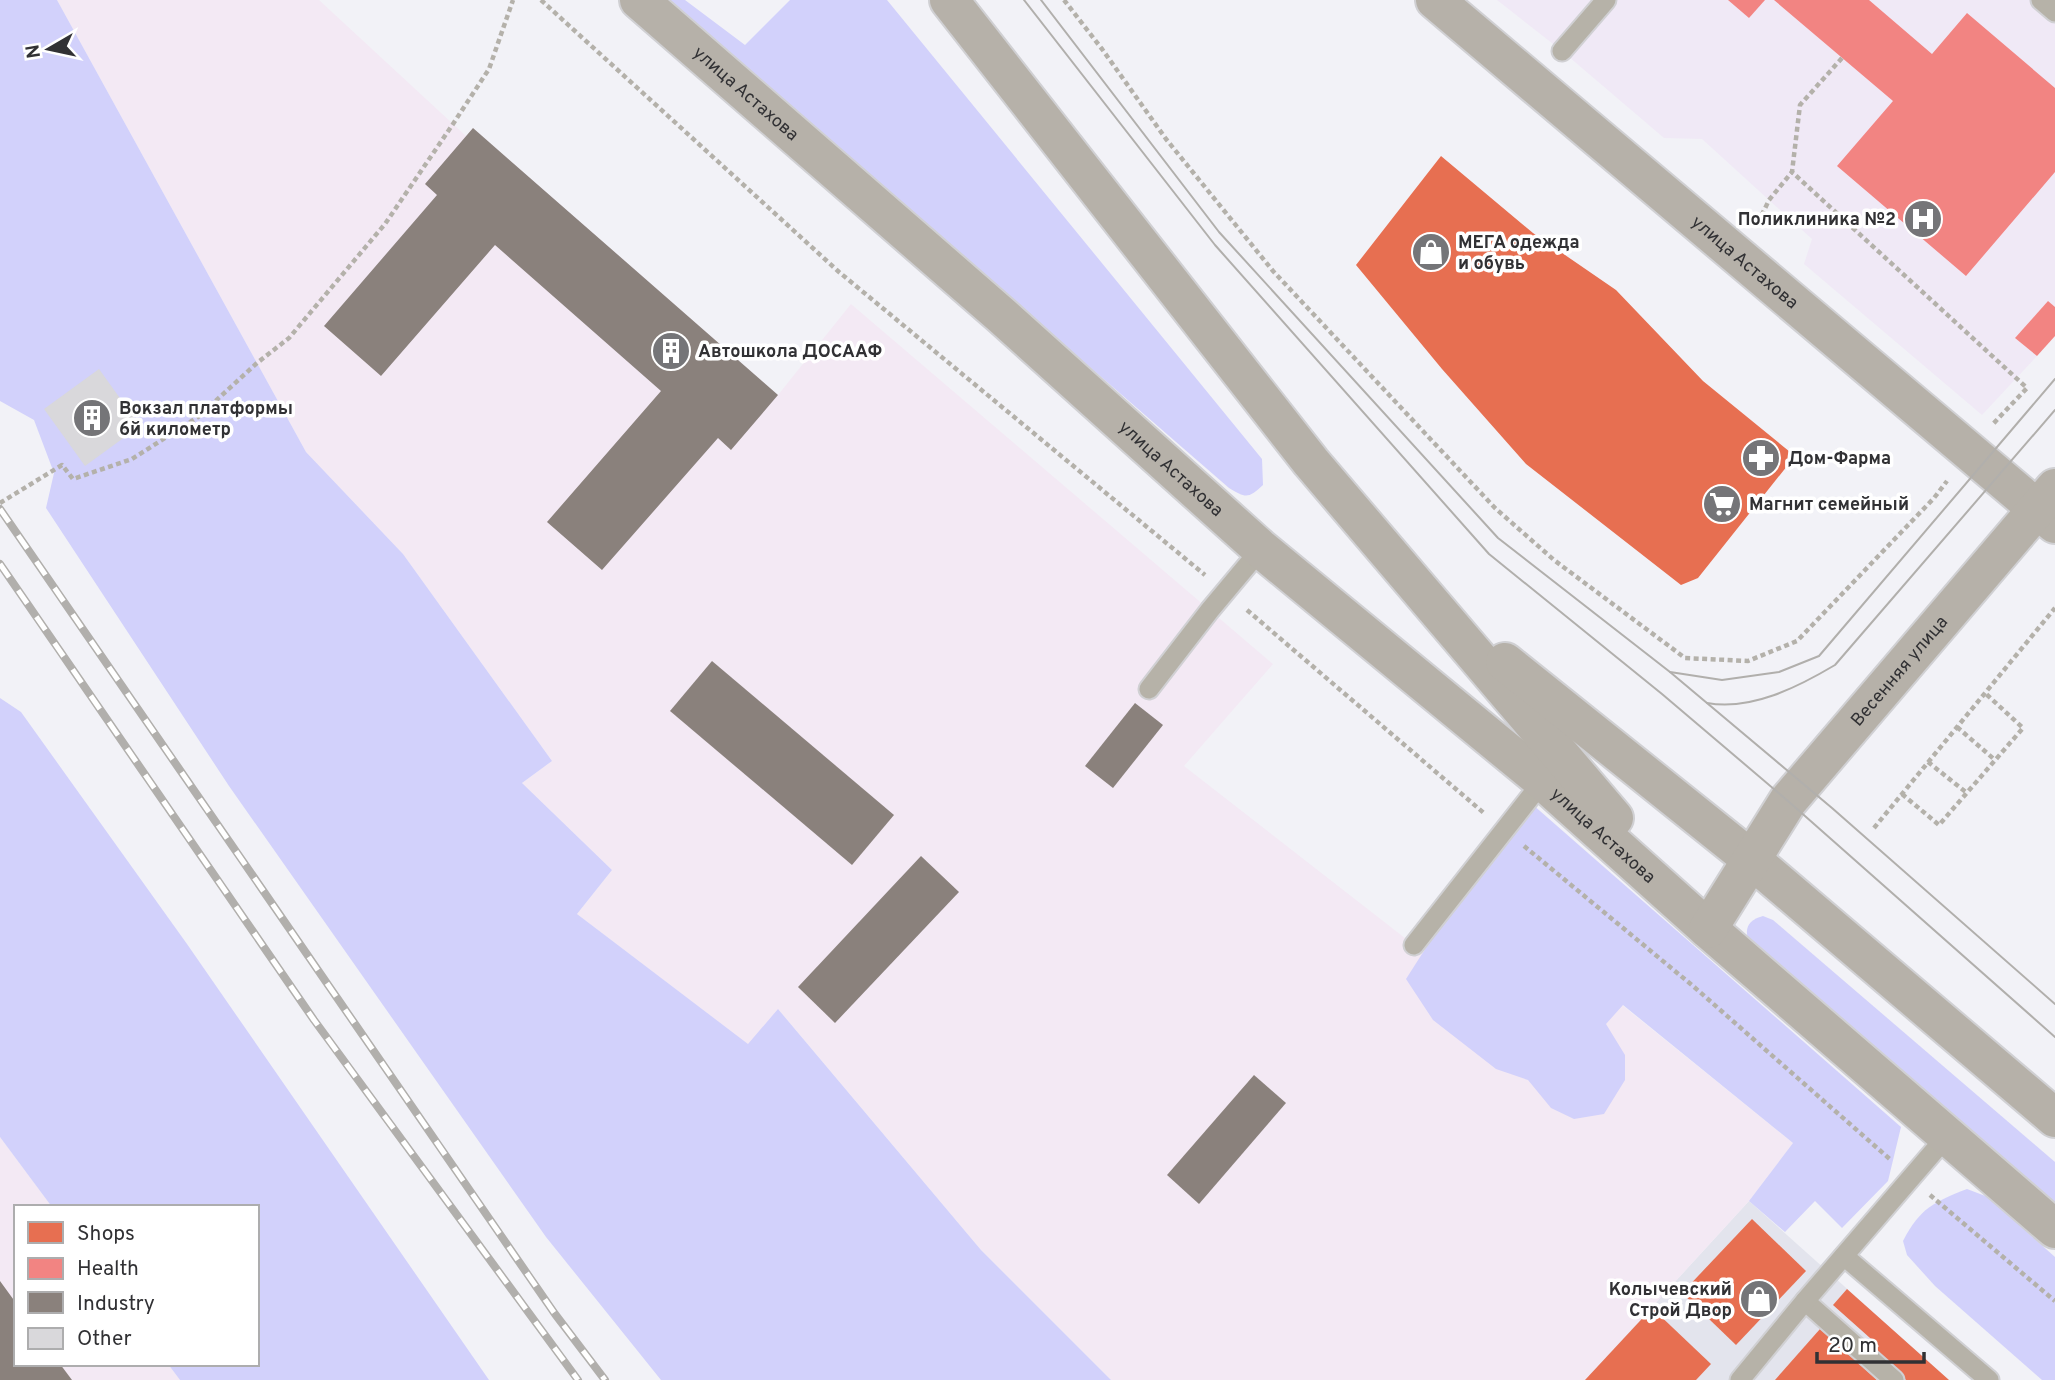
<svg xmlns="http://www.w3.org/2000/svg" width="2055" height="1380" viewBox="0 0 2055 1380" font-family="Overpass,sans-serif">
	<rect width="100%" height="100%" fill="#f2f2f7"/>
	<path fill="#e3e4ed" d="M1749 1201 1949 1380H1585Z"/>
	<g fill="#f3e9f4">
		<path d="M57 0H319L466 136 473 128 778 395 851 304 1273 664 1184 766 1568 1065 1622 1005 1793 1143 1749 1201 1585 1380H1111L981 1250 779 1010 749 1045 577 914 612 870 522 783 552 761 403 554 306 452Z"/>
		<path d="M0 1137 52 1207H16V1364H168L180 1380H0Z"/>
	</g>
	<path fill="#f0e9f6" d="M1497 0H2055V307L2048 301 2015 338 2037 356 1982 415 1804 264 1812 239 1702 139 1664 138 1562 51Z"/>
	<g fill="#d2d1fb">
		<path d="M0 0H57L306 452 403 554 552 761 522 783 612 870 577 914 748 1044 778 1009 981 1250 1111 1380H661L546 1237 229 786 46 508 54 473 34 420 0 401Z"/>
		<path d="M667 0H685L745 45 790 0H887L1262 459 1263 485C1248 499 1246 498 1229 488Z"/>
		<path d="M0 698 21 712 187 944 489 1380H180L168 1364H257V1207H52L0 1137Z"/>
		<path d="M1532 804 1901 1127 1888 1181 1842 1228 1815 1201 1785 1232 1749 1201 1793 1143 1623 1005 1606 1024 1625 1055V1080L1604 1114 1574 1119 1551 1108 1528 1080 1496 1069 1433 1020 1406 979 1457 899Z"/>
		<path d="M1763 916 1773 920 2055 1162V1210L1750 944C1743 929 1748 920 1763 916Z"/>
		<path d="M1967 1189 1988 1197 2055 1257V1380H2042L1935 1286 1907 1255 1903 1241C1920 1208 1934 1202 1967 1189Z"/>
	</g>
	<g fill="#e76f51">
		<path d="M1441 156 1533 233 1616 290 1703 381 1795 456 1698 578 1681 585 1526 464 1442 369 1356 265Z"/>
		<path d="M1752 1219 1806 1271 1736 1345 1682 1293Z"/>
		<path d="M1847 1289 1949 1380H1906L1874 1351 1879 1346 1833 1305Z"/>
		<path d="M1652 1308 1711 1364 1696 1380H1585Z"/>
		<path d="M1820 1329 1877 1380H1775Z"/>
	</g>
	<g fill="#f28482">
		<path d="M1728 0H1765L1749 18Z"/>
		<path d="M1774 0H1869L1932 54 1967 13 2055 88V172L1966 276 1837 166 1893 101Z"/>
		<path d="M2048 301 2055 307V336L2037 356 2015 338Z"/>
	</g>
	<g fill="#8a817c">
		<path d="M473 128 778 395 731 450 718 438 602 570 547 522 661 391 495 245 381 376 324 326 437 195 425 184Z"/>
		<path d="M712 661 894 815 852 865 670 711Z"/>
		<path d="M1135 703 1163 725 1113 788 1085 766Z"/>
		<path d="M921 856 959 892 835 1023 798 987Z"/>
		<path d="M1254 1075 1286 1103 1199 1204 1167 1175Z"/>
		<path d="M0 1281 16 1303V1364H60L72 1380H0Z"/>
	</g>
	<path fill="#d9d8db" d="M99 369 140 426 85 466 44 409Z"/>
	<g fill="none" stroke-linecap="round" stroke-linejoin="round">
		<defs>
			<g id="lane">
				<path d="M2041 0 2055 12"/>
				<path d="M1562 51 1606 0"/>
				<path d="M1149 689 1210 610 1261 549"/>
				<path d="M1414 945 1543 781"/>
				<path d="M1844 1256 1989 1380"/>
				<path d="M1805 1301 1894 1380"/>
				<path d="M1740 1380 1805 1301 1947 1136"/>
			</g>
			<g id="secondary">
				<path id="s1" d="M639 0 1001 315 1261 549 1543 781 1708 929 2055 1229"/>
				<path d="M949 0 1311 462 1614 818"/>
				<path id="s2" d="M1435 0 2055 524"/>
				<path d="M1505 662 1752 860 2055 1118"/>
				<path id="s3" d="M1708 929 1788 801 2055 488"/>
			</g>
		</defs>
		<use href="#lane" stroke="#d0d0d3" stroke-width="23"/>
		<use href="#secondary" stroke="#d0d0d3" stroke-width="42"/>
		<g stroke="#b4b1aa" stroke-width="4.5" stroke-dasharray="5 3.5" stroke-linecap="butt">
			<path d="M541 0 839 272 1205 575"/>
			<path d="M1064 0 1102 49 1166 139 1273 271 1495 508 1554 560 1685 658 1748 661 1797 641 1934 498 1947 481"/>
			<path d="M1842 58 1800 105 1792 172 2027 388 1992 425"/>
			<path d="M1758 223 1769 200 1792 172"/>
			<path d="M0 503 62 465 73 479 132 459 198 417 257 363 289 338 385 224 453 124 489 69 513 0"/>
			<path d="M1247 610 1485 814"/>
			<path d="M1957 727 1995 760"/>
			<path d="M1928 762 1967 793"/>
			<path d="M1902 794 1939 825 2023 728 1985 693"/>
			<path d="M1874 828 2055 608"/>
			<path d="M1524 846 1693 986 1892 1161"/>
			<path d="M1930 1195 2055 1301"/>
		</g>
		<use href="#lane" stroke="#b6b2a8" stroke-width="19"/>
		<use href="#secondary" stroke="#b6b1a9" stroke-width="38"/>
		<g stroke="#b1afac" stroke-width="2">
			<path d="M1024 0 1215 245 1489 554 1662 694 1788 801 2055 1037"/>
			<path d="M1041 0 1219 232 1498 538 1670 672 1832 808 2055 1004"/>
			<path d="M1670 672 1722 680 1779 672 1819 656 2055 379"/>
			<path d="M1707 703C1751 711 1798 687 1835 665L2055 410"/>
		</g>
		<defs>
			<g id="rail">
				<path d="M0 509 555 1314 605 1380"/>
				<path d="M0 564 314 1020 578 1380"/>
			</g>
		</defs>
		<use href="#rail" stroke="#b1afac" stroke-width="8"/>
		<use href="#rail" stroke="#fff" stroke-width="5" stroke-dasharray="16" stroke-linecap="butt"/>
	</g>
	<defs>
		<symbol id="hospital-disc" viewBox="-11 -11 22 22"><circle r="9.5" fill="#757578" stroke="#fff"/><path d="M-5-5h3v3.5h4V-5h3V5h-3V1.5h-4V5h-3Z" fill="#fff"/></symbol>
		<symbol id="shop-disc" viewBox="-11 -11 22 22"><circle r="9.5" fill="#757578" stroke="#fff"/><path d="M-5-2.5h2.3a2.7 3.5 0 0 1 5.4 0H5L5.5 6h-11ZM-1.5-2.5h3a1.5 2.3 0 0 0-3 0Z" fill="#fff"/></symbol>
		<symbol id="building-disc" viewBox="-11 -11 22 22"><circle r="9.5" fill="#757578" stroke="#fff"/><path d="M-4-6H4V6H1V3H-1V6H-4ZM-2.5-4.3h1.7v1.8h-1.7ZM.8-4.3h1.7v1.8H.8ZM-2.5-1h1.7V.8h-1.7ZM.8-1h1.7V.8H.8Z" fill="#fff"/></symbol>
		<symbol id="pharmacy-disc" viewBox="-11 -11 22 22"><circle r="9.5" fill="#757578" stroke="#fff"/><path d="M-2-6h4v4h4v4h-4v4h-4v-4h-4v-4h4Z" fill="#fff"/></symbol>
		<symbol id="supermarket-disc" viewBox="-11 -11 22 22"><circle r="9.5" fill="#757578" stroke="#fff"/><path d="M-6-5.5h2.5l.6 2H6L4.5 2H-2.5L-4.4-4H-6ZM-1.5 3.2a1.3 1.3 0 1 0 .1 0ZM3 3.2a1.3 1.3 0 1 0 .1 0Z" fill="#fff"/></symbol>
	</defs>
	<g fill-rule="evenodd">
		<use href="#hospital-disc" x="1901" y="197" width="44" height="44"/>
		<use href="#shop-disc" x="1409" y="230" width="44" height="44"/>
		<use href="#building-disc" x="649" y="329" width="44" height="44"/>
		<use href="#building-disc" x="70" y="396" width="44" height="44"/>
		<use href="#pharmacy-disc" x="1739" y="436" width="44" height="44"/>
		<use href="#supermarket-disc" x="1700" y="482" width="44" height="44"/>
		<use href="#shop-disc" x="1737" y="1277" width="44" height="44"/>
	</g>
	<g text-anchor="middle" stroke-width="7" stroke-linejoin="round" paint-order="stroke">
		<g font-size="18" fill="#313134" stroke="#fff">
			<text dy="6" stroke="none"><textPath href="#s1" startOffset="142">улица Астахова</textPath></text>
			<text dy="6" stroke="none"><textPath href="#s2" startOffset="406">улица Астахова</textPath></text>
			<text dy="6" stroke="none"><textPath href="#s1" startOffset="709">улица Астахова</textPath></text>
			<text dy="6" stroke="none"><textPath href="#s3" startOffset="322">Весенняя улица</textPath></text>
			<text dy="6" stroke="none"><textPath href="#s1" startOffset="1276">улица Астахова</textPath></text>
		</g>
		<g font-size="18" font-weight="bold" fill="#313134" stroke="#fff" text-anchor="start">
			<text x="1896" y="225" text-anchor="end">Поликлиника №2</text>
			<text x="1458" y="248">МЕГА одежда<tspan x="1458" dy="21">и обувь</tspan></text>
			<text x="698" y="357">Автошкола ДОСААФ</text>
			<text x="119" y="414">Вокзал платформы<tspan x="119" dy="21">6й километр</tspan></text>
			<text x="1788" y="464">Дом-Фарма</text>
			<text x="1749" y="510">Магнит семейный</text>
			<text x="1732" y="1295" text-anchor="end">Колычевский<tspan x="1732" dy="21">Строй Двор</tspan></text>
		</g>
	</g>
	<rect x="14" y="1205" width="245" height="161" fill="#ffffff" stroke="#adadae" stroke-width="2"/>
	<rect x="28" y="1222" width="35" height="21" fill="#e76f51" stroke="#adadae" stroke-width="2"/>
	<text x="77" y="1240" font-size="21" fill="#313134">Shops</text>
	<rect x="28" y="1258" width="35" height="21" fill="#f28482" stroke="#adadae" stroke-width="2"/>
	<text x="77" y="1275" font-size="21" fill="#313134">Health</text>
	<rect x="28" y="1292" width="35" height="21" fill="#8a817c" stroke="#adadae" stroke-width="2"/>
	<text x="77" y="1310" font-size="21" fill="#313134">Industry</text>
	<rect x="28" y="1328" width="35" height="21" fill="#d9d8db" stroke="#adadae" stroke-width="2"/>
	<text x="77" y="1345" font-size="21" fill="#313134">Other</text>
	<g transform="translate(49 49) rotate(261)" stroke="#ffffff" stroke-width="5" paint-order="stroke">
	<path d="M0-5L12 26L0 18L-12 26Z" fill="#313134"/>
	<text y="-10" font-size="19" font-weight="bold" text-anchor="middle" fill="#313134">N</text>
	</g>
	<path d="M1817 1352v10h107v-10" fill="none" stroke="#313134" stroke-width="3.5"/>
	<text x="1828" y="1352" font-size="21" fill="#313134" stroke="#ffffff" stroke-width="5" paint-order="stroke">20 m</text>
</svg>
